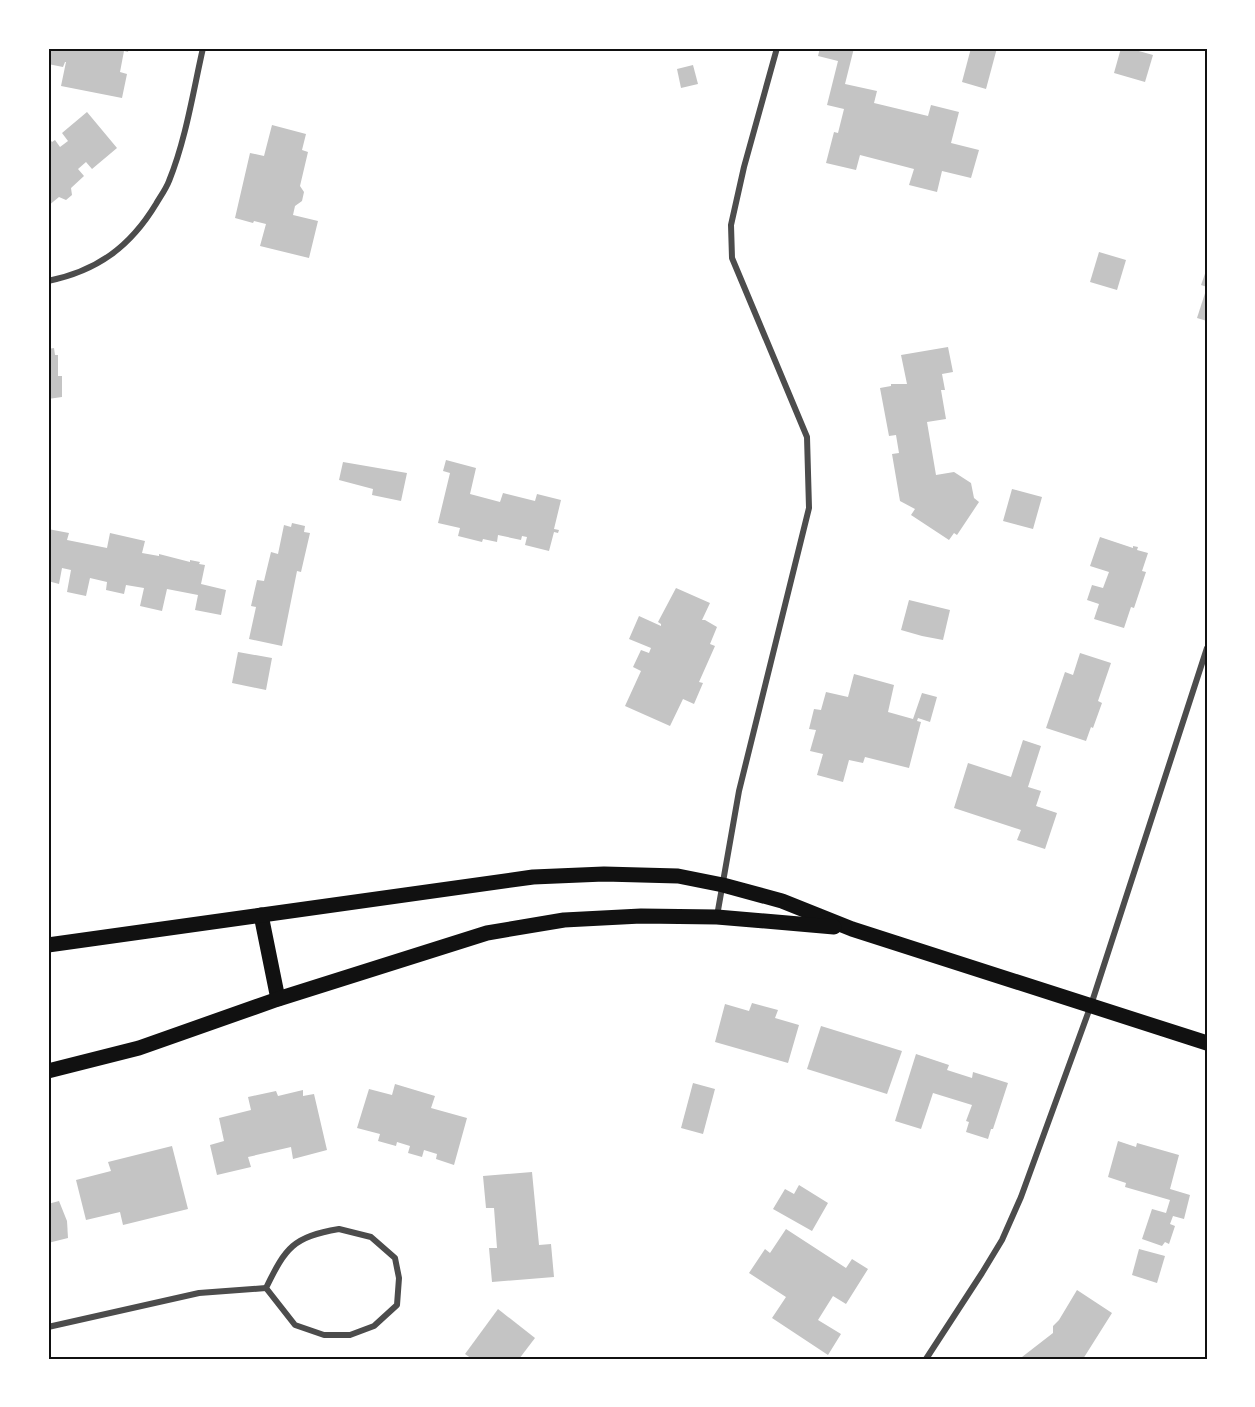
<svg xmlns="http://www.w3.org/2000/svg" width="1255" height="1407" viewBox="0 0 1255 1407" font-family="Georgia,serif">
	<rect width="100%" height="100%" fill="#fff"/>
	<g fill="#c4c4c4">
		<path d="M48 48H129L128 52 124 51 120 72 127 74 122 98 61 86 66 62H65L63 67 48 64Z"/>
		<path d="M820 48H854L845 84 877 91 874 103 928 116 931 105 959 112 951 143 979 150 971 178 942 171 937 192 909 185 914 169 860 155 856 170 826 163 834 132 838 133 844 109 827 105 838 61 818 56Z"/>
		<path d="M971 48H997L986 89 962 82Z"/>
		<path d="M1121 48H1128L1153 55 1145 82 1114 73Z"/>
		<path d="M693 65 698 84 681 88 677 69Z"/>
		<path d="M87 112 117 148 92 169 86 162 78 169 84 176 71 188 72 195 66 200 59 197 48 206V137L52 142 55 140 60 147 68 141 62 133Z"/>
		<path d="M272 125 306 134 302 150 308 152 300 186 304 192 302 201 295 206 293 215 318 221 309 258 260 246 266 224 254 221 253 223 235 218 250 153 264 156Z"/>
		<path d="M1099 252 1126 260 1117 290 1090 282Z"/>
		<path d="M1207 268V287L1201 285Z"/>
		<path d="M1207 287V321L1197 318Z"/>
		<path d="M948 347 953 372 942 374 945 390H941L946 419 927 422 936 475 954 472 971 483 974 498 979 502 957 535 954 533 949 540 911 515 915 509 900 501 892 454 899 453 896 435 889 436 880 388 891 386V384H907L901 355Z"/>
		<path d="M54 348 55 355H58V376H62V397L48 399V349Z"/>
		<path d="M446 460 476 468 470 494 500 502 503 493 535 501 537 494 561 500 554 529 559 530 558 533 554 532 549 551 525 545 527 537 522 536 521 540 498 535 497 542 483 539 482 542 458 536 460 528 438 523 450 473 443 471Z"/>
		<path d="M343 462 407 473 401 501 372 495 373 489 339 480Z"/>
		<path d="M1012 489 1042 497 1033 529 1003 521Z"/>
		<path d="M292 523 305 526 304 532 310 533 301 572 297 571 282 646 249 639 256 607 251 606 257 580 264 581 271 552 278 554 284 525 291 527Z"/>
		<path d="M48 529 69 533 67 540 107 548 110 533 145 541 142 553 159 556V554L190 562V560L200 562 199 564 205 565 201 584 226 590 221 615 195 610 198 595 167 589 162 611 140 606 144 588 126 585 124 594 106 590 107 582 90 578 86 596 67 592 71 570 62 568 59 584 48 581Z"/>
		<path d="M1100 537 1133 548V546L1138 547 1137 550 1148 553 1142 571 1146 572 1134 608 1131 607 1124 628 1094 619 1099 604 1087 600 1092 585 1103 588 1109 572 1090 566Z"/>
		<path d="M676 588 710 603 702 620H705L717 627 710 644 715 646 699 682 703 683 694 704 683 699 670 726 625 706 641 671 633 667 641 650 649 653 651 648 629 639 639 616 661 626V624L658 622Z"/>
		<path d="M909 600 950 610 943 640 922 636 901 630Z"/>
		<path d="M238 652 272 658 266 690 232 683Z"/>
		<path d="M1080 653 1111 663 1098 701 1102 703 1093 728 1091 727 1086 741 1046 728 1065 672 1073 675Z"/>
		<path d="M854 674 894 685 888 712 913 719 922 693 937 697 930 722 918 718 917 721 921 722 909 768 865 757 863 763 849 760 843 782 817 775 823 754 810 751 816 730 809 729 814 709 821 710 826 692 848 697Z"/>
		<path d="M1023 740 1041 746 1028 787 1041 791 1036 806 1057 813 1045 849 1017 840 1021 830 954 808 968 763 1011 777Z"/>
		<path d="M752 1003 778 1010 775 1018 799 1025 788 1063 715 1042 725 1004 749 1011Z"/>
		<path d="M821 1026 902 1051 887 1094 807 1069Z"/>
		<path d="M916 1054 949 1065 947 1070 972 1078 973 1072 1008 1083 993 1129H991L988 1139 966 1132 969 1122 966 1121 972 1105 933 1093 921 1129 895 1121Z"/>
		<path d="M693 1083 715 1089 703 1134 681 1128Z"/>
		<path d="M395 1084 435 1096 431 1108 467 1118 454 1165 436 1159 437 1154 424 1150 422 1157 408 1153 410 1146 397 1142 396 1146 378 1141 380 1134 357 1128 369 1089 392 1095Z"/>
		<path d="M303 1090V1096L314 1094 327 1150 293 1159 291 1147 248 1157 251 1167 217 1175 210 1145 224 1141 219 1118 251 1110 248 1097 276 1091 278 1096Z"/>
		<path d="M1118 1141 1136 1147 1137 1143 1179 1155 1170 1189 1190 1195 1184 1219 1173 1216 1170 1224 1175 1226 1169 1244 1165 1242 1162 1246 1142 1239 1152 1209 1166 1213 1170 1200 1125 1187 1126 1183 1108 1177Z"/>
		<path d="M172 1146 188 1209 123 1225 120 1212 86 1220 76 1180 111 1171 108 1162Z"/>
		<path d="M532 1172 539 1245 551 1244 554 1277 492 1282 489 1248H497L494 1208H486L483 1176Z"/>
		<path d="M799 1185 828 1203 812 1231 773 1209 785 1189 794 1194Z"/>
		<path d="M59 1201 67 1221 68 1238 48 1243V1204Z"/>
		<path d="M786 1229 846 1268 852 1259 868 1269 846 1304 833 1296 818 1320 841 1334 828 1355 772 1318 786 1297 749 1273 765 1249 770 1253Z"/>
		<path d="M1139 1249 1165 1256 1157 1283 1132 1275Z"/>
		<path d="M1077 1290 1112 1313 1083 1359H1023L1022 1357 1053 1333V1326L1059 1320Z"/>
		<path d="M498 1309 535 1338 519 1359H472L465 1354Z"/>
	</g>
	<g fill="none" stroke-linecap="round" stroke-linejoin="round">
		<g stroke="#4c4c4c" stroke-width="6">
			<path d="M48 281C97 271 130 247 156 204 160 197 166 189 169 181 186 139 193 92 203 48"/>
			<path d="M717 916 739 791 809 508 807 437 732 258 731 225 744 167 777 48"/>
			<path d="M339 1229 371 1237 395 1258 399 1278 397 1305 374 1326 350 1335H324L295 1325 266 1288C286 1247 293 1237 339 1229Z"/>
			<path d="M48 1327 199 1293 266 1288"/>
			<path d="M926 1359 982 1273 1002 1240 1021 1197 1091 1005 1207 648"/>
		</g>
		<g stroke="#111" stroke-width="15">
			<path d="M261 915 278 999"/>
			<path d="M48 945 533 877 604 874 678 876 723 885 782 901 852 929 1207 1043"/>
			<path d="M48 1071 139 1048 278 999 487 933 564 920 641 916 717 917 834 927"/>
		</g>
	</g>
	<rect width="1255" height="1407" fill="none" stroke="#ffffff" stroke-width="99"/>
	<rect x="50" y="50" width="1156" height="1308" fill="none" stroke="#111" stroke-width="2"/>
</svg>
